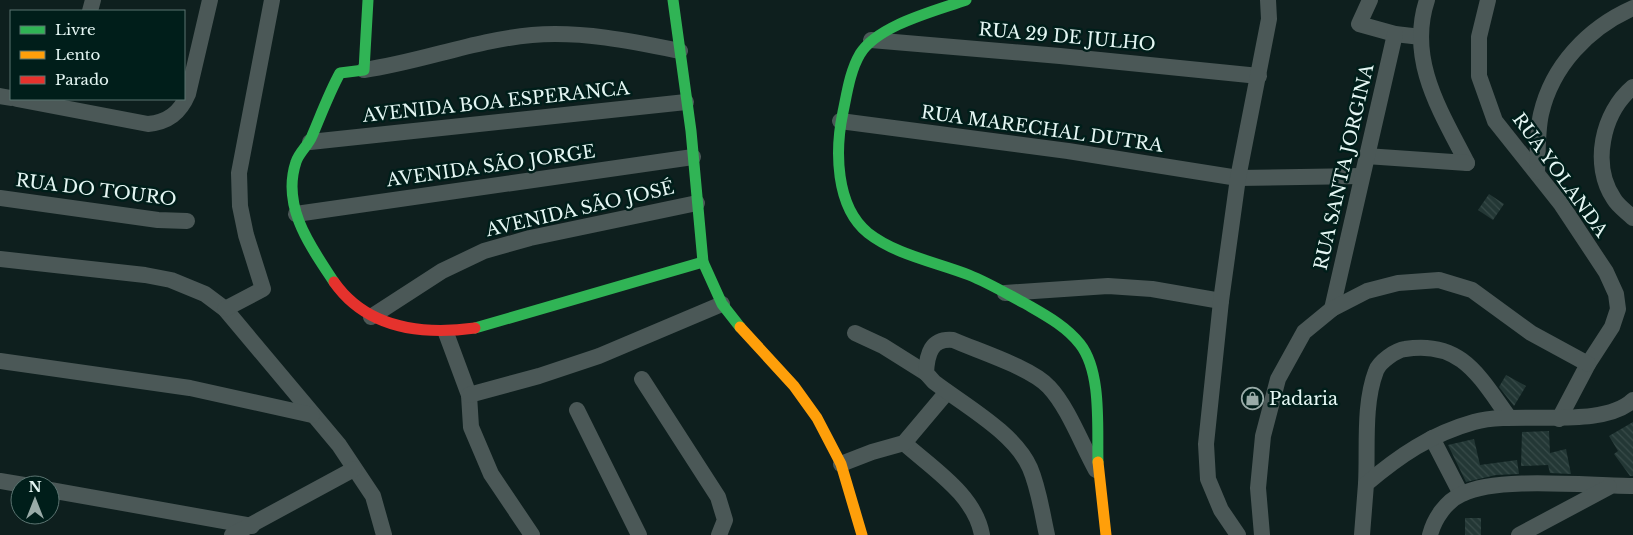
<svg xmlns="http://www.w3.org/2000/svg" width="1633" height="535" viewBox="0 0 1633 535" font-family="'Libre Baskerville',serif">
	<defs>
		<pattern id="building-back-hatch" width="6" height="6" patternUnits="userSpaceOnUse" patternTransform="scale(1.25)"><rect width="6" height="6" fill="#233735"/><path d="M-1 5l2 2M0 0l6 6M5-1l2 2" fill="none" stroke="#384b49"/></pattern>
	</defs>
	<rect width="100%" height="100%" fill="#0e1f1e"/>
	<g fill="url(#building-back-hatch)">
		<path d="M1489 194 1504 204 1493 220 1478 210Z"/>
		<path d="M1506 375 1526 386 1514 406 1499 387Z"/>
		<path d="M1633 422V476H1630L1614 454 1618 451 1609 436Z"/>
		<path d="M1549 431 1550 453 1566 449 1571 474 1550 473 1548 465 1521 466 1522 432Z"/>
		<path d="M1474 439 1480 465 1517 460 1519 474 1496 475 1466 482 1448 445Z"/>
		<rect x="1465" y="518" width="16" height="17"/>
	</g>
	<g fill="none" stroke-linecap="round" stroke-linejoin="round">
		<g stroke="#4b5857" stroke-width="16">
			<path d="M1370 0 1359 24 1395 34 1421 37"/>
			<path d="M1427 0C1407 60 1441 112 1467 163"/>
			<path d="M1488 0 1479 37V76L1495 121 1561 204 1606 272 1616 294 1618 309 1612 327 1588 364 1559 419"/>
			<path d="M90 11 93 0"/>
			<path d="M871 40 1060 56 1259 76"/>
			<path d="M364 70C421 62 475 40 532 35 583 31 631 41 680 51"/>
			<path d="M1633 87C1602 113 1591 165 1614 199 1618 206 1627 212 1633 218"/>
			<path d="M0 96 11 98"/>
			<path d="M17 99 148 124C168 122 180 113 188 94L210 0"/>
			<path d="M840 121 1068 151 1238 178 1361 176"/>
			<path d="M310 142 686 102"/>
			<path d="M1366 156 1467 163"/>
			<path d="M1537 172C1538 154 1537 132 1541 114 1552 66 1588 28 1633 8"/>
			<path d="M0 198 158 220 187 221"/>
			<path d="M296 214 693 157"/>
			<path d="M0 259 145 275 171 280 205 294 225 309 339 445 373 496 384 535"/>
			<path d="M1005 293 1108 286 1152 289 1221 301"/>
			<path d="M225 309 263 289 246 235 240 206 239 173 272 0"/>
			<path d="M1332 309 1395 34"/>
			<path d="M371 317 442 271 484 251 530 238 697 203"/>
			<path d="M446 333 469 395 471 427 491 474 532 535"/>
			<path d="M855 333 883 346 926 373"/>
			<path d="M0 361 190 388 312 415"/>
			<path d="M642 379 718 497 725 520 719 535"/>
			<path d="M469 395 539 376 599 356 722 304"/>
			<path d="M577 410 639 535"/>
			<path d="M1432 438 1461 494"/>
			<path d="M904 443C933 469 975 495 982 535"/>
			<path d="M841 464 872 452 904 443 947 392"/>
			<path d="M0 481 24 485"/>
			<path d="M1366 484C1368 449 1363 405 1376 371 1379 362 1396 350 1405 349 1461 340 1479 376 1508 416"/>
			<path d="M50 490 252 526"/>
			<path d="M232 535 354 469"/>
			<path d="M1047 535C1042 513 1039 489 1030 468 1015 433 964 405 934 382L926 373C927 354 931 338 953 340 978 351 1032 368 1049 387 1068 407 1082 445 1096 470"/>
			<path d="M1238 535 1221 510 1208 479 1206 444 1221 301 1238 178 1269 19 1268 0"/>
			<path d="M1262 535 1258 488 1263 436 1278 379 1304 332 1332 309 1367 291 1398 283 1439 280 1472 290 1531 333 1588 364"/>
			<path d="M1362 535 1366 484C1399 456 1431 434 1474 422 1516 410 1602 430 1633 400"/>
			<path d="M1430 535C1434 519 1446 501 1462 494 1498 476 1590 486 1633 486"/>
			<path d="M1519 535 1609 487"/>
		</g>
		<g stroke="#30b455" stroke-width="11">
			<path d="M673 0 691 131 703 262 722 304 740 327"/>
			<path d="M966 0C935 11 878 25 860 54 850 71 847 93 843 112 835 150 835 206 868 233 896 255 936 262 969 275 989 283 1007 294 1026 304 1045 315 1066 326 1080 344 1102 372 1097 428 1098 462"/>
			<path d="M334 282C311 247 281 207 296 162 299 152 308 146 312 136 321 115 329 93 340 73L364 70 368 0"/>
			<path d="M475 328 703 262"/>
		</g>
		<g stroke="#ff9f0a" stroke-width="11">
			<path d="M740 327 794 386 817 418 841 464 862 535"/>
			<path d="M1098 462 1106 535"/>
		</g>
		<path stroke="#e5322d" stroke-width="11" d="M334 282C367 329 423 335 475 328"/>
	</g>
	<defs>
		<symbol id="shop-ring" viewBox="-11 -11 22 22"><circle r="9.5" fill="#001e1a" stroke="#99aba8" stroke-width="1.5"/><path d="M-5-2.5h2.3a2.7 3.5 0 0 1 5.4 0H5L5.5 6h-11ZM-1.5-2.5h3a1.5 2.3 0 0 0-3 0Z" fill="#99aba8"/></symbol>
	</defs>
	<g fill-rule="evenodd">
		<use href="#shop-ring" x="1240" y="386" width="25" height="25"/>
	</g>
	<g text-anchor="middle" stroke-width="5" stroke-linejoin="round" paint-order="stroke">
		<g font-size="18" fill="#e4f6f3" stroke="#001e1a">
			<text transform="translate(1067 37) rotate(5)" y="6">RUA 29 DE JULHO</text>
			<text transform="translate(496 102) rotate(-6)" y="6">AVENIDA BOA ESPERANCA</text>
			<text transform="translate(1042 129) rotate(8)" y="6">RUA MARECHAL DUTRA</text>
			<text transform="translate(491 166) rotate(-8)" y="6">AVENIDA SÃO JORGE</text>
			<text transform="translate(1344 167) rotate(-77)" y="6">RUA SANTA JORGINA</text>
			<text transform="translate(1560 175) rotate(54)" y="6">RUA YOLANDA</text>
			<text transform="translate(96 190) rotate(7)" y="6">RUA DO TOURO</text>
			<text transform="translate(580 209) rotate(-13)" y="6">AVENIDA SÃO JOSÉ</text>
		</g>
		<g font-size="18" fill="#e4f6f3" stroke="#001e1a" text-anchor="start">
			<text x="1269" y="405">Padaria</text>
		</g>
	</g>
	<rect x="10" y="10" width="175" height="90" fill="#001e1a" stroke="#5b7471"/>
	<rect x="20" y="26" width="25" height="8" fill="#30b455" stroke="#5b7471"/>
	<text x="55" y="35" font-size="15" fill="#e4f6f3">Livre</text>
	<rect x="20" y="51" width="25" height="8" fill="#ff9f0a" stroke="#5b7471"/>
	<text x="55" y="60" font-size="15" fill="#e4f6f3">Lento</text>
	<rect x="20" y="76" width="25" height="8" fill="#e5322d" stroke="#5b7471"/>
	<text x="55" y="85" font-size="15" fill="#e4f6f3">Parado</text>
	<g transform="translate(35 500)"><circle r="24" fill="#001e1a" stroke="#5b7471"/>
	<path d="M0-4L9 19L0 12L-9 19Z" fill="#99aba8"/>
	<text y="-8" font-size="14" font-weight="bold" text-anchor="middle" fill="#e4f6f3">N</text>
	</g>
</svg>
